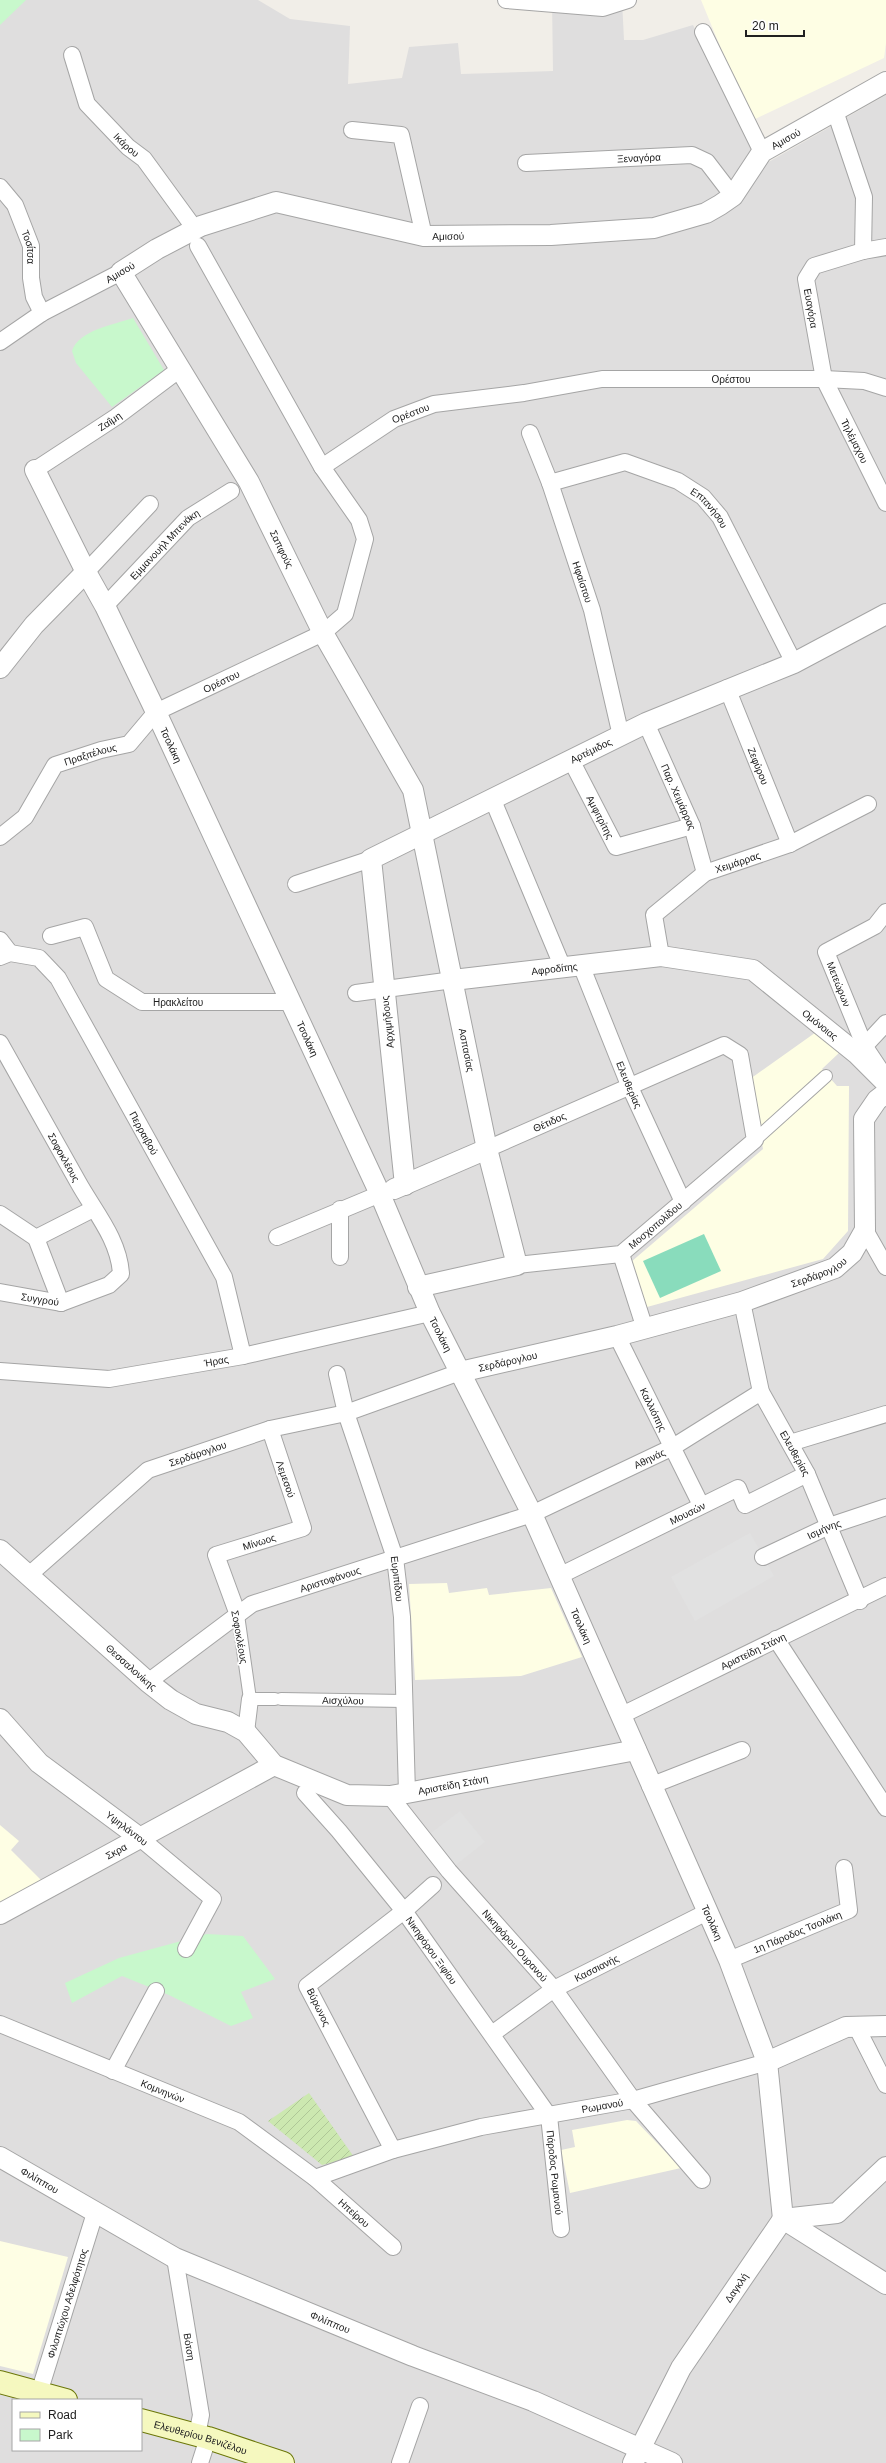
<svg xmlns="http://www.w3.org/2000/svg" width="886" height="2463" viewBox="0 0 886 2463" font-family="Helvetica,sans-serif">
	<defs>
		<pattern id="garden-furrows" width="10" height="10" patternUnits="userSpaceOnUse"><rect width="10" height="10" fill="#cce8b0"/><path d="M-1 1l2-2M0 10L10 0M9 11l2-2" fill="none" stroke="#afc797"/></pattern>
	</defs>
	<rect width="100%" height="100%" fill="#f1eee8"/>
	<path fill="#dfdede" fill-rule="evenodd" d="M0 0H258L290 19 350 26 348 84 402 78 409 47 458 43 461 74 553 71 552 0H622L624 40H643L693 25 760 167 886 95V2463H0ZM13 2400H141V2450H13Z"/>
	<g fill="#fefee4">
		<path d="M701 0H886V43L884 58 751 121Z"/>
		<path d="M819 1030 840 1052 822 1069 837 1086H849L848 1231 823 1259 647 1307 630 1265 631 1262 763 1149 750 1079Z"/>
		<path d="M447 1583 449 1593 487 1588 489 1595 551 1588 582 1657 521 1676 415 1680 409 1584Z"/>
		<path d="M0 1825 19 1841 11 1850 45 1884 0 1904Z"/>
		<path d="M627 2120 636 2121 681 2168 570 2193 561 2150 575 2147 572 2130Z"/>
		<path d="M0 2241 68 2257 33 2374 0 2366Z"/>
	</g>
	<g fill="#c8f8cc">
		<path d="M0 0H26L0 25Z"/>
		<path d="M133 318 164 370 112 407 76 363 72 351C79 330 113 325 133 318Z"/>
		<path d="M207 1934 243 1936 275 1979 241 1992 253 2018 231 2026 169 1995 122 1976 72 2003 65 1983 119 1958Z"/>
	</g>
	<path fill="url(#garden-furrows)" d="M309 2093 354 2157 322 2165 268 2121Z"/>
	<path fill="#89dcbc" d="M704 1234 721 1271 660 1298 643 1261Z"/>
	<g fill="#e1e1e1">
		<path d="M750 1533 774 1576 695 1621 671 1577Z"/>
		<path d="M460 1811 485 1842 452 1868 427 1836Z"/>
	</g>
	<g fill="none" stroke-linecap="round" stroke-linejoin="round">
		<defs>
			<g id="pedestrian">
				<path d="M755 1140 826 1076"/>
				<path d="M238 1615 250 1699H275"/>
				<path id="s1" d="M281 1699 404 1701"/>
			</g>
			<g id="minor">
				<path d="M506 0 603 8 628 0"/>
				<path d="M703 32 762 152"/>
				<path id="s2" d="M72 55 87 104 128 147 144 159 195 229"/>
				<path id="s3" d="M835 111 864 197 863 251 814 266 806 279 824 379 886 503"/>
				<path d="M352 130 401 135 424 236"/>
				<path id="s4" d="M526 163 692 155 707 162 733 196"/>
				<path id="s5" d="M0 187 15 205 31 246V278L34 297 42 313"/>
				<path d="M198 246 322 467"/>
				<path d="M863 251 886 247"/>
				<path d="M0 342 42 313 121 272"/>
				<path id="s6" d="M530 433 550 483 592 610 621 736"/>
				<path id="s7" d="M35 470 116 417 180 369"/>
				<path id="s8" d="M550 483 625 462 678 481 703 497 720 517 794 663"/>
				<path d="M86 572 150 504"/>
				<path id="s9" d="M105 606 188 518 231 491"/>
				<path id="s10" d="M727 688 790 844"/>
				<path id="s11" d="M646 723 692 826 705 873"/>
				<path id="s12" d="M571 760 616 847 692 826"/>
				<path d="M492 798 563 968"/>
				<path id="s13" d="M0 837 25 817 55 765 101 750 129 744 156 712 323 633 345 614 365 539 359 520 322 467 394 419 434 404 524 393 602 379H824L864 381 886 388"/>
				<path d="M296 884 371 859"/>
				<path id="s14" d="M51 936 85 927 106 979 142 1002H289"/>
				<path d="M0 940 10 953"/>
				<path id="s15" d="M661 956 654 915 705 873 790 844 868 804"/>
				<path id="s16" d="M0 957 10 953 39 958 58 978 224 1277 243 1356"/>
				<path id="s17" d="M581 965 629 1085 683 1202"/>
				<path d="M356 993 453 980"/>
				<path id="s18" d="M0 1043C26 1089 52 1135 78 1182 94 1211 119 1239 121 1274L109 1285 61 1303 0 1292"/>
				<path d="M858 1053 886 1023"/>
				<path d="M879 1068 865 1047 826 952 875 926 886 912"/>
				<path id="s19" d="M487 1149 724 1045 740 1055 755 1140 621 1254 517 1265"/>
				<path d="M0 1214 36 1238 93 1209"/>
				<path d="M865 1230 886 1267"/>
				<path d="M277 1237 380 1194"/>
				<path d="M36 1238 61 1303"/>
				<path d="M621 1254 645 1329"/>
				<path d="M340 1257V1209"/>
				<path id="s20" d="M742 1302 761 1392 807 1474 860 1601"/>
				<path id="s21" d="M617 1336 701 1505"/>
				<path id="s22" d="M0 1371 109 1379 243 1356 430 1313"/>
				<path id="s23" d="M337 1374 346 1413 395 1558 402 1617 407 1793"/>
				<path d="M790 1443 886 1414"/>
				<path id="s24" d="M763 1557 829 1526 886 1507"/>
				<path id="s25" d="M29 1575 148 1470 270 1429 346 1413 460 1372"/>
				<path id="s26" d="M559 1576 738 1488 745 1505 807 1474"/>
				<path id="s27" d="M238 1615 216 1555 303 1528 270 1429"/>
				<path d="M776 1639 886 1808"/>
				<path id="s28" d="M148 1682 252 1604 532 1514 673 1447 761 1392"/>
				<path id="s29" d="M620 1716 886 1586"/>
				<path d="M246 1732 250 1699"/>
				<path d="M650 1786 742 1750"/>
				<path id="s30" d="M305 1793 339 1831 404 1911 549 2116 561 2229"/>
				<path id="s31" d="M390 1796 449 1871 554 1989 633 2100 702 2180"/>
				<path d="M140 1838 213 1899 186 1949"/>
				<path id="s32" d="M729 1960 849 1910 844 1868"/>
				<path id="s33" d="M0 2024 239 2122 315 2178 393 2247"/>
				<path d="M856 2026 886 2085"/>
				<path id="s34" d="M492 2034 554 1989 707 1912"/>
				<path d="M113 2071 156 1991"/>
				<path d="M393 2150 307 1986 404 1911 433 1885"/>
				<path id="s35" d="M315 2178 393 2150 481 2127 633 2100 767 2062"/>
				<path id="s36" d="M175 2258 201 2415 197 2435"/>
				<path id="s37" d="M39 2393 95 2213"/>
				<path d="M200 2463 208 2438"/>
				<path d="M400 2463 420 2406"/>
			</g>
			<g id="tertiary">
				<path id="s38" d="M35 470 86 572 105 606 156 712 380 1194 430 1313 532 1514 729 1960 767 2062 783 2219"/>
				<path d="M0 668 34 625 86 572"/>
				<path id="s39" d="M453 980 661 956 753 970 857 1054 886 1083"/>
				<path id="s40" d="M405 1185 371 859 646 723 794 663 886 614"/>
				<path d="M394 1189 487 1149"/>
				<path id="s41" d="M418 1287 517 1265 487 1149 413 790 323 633 249 482 121 272 157 249 201 226 276 202 424 236 551 235 654 228 706 213 720 205 733 196 762 152 886 82"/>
				<path id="s42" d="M460 1372 617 1336 742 1302 835 1268 852 1253 865 1230 864 1119 877 1100 886 1093"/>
				<path id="s43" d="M0 1550 148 1682 171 1700 196 1714 228 1722 246 1732 274 1765 347 1795 390 1796 407 1793 636 1750"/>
				<path d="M0 1719 39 1763 140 1838"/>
				<path id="s44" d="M0 1914 274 1765"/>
				<path d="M767 2062 846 2027 886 2026"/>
				<path id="s45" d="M0 2157 175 2258 413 2356 533 2401 672 2463"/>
				<path d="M783 2219 886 2284"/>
				<path id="s46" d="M633 2463 681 2368 783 2219 837 2213 886 2167"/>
			</g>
			<g id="secondary">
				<path d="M0 2382 66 2400"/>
				<path id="s47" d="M141 2420 208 2438 283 2463"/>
			</g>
		</defs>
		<use href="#pedestrian" stroke="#a5a5a5" stroke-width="14"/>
		<use href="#minor" stroke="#a5a5a5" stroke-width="18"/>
		<use href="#tertiary" stroke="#a5a5a5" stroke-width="22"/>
		<use href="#secondary" stroke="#6b7709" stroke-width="24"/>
		<use href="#pedestrian" stroke="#fff" stroke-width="12"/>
		<use href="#minor" stroke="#fff" stroke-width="16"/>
		<use href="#tertiary" stroke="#fff" stroke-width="20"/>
		<use href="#secondary" stroke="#f5f8bf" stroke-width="22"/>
	</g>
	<g text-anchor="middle" stroke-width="3.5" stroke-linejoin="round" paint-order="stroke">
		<g font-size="10" fill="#212121" stroke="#fff">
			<text dy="4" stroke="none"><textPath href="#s41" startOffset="1902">Αμισού</textPath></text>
			<text dy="4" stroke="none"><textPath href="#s2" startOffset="108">Ικάρου</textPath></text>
			<text dy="4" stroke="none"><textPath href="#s4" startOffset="113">Ξεναγόρα</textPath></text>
			<text dy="4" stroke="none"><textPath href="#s41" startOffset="1530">Αμισού</textPath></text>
			<text dy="4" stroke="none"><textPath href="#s5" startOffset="68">Τοσίτσα</textPath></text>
			<text transform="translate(120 272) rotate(-30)" y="4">Αμισού</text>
			<text dy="4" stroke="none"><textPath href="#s3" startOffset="241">Ευαγόρα</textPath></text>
			<text dy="4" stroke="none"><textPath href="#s13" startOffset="1015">Ορέστου</textPath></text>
			<text dy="4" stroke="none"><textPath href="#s13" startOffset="691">Ορέστου</textPath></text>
			<text dy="4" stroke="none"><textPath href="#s7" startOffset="89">Ζαΐμη</textPath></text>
			<text dy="4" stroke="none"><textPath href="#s3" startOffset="382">Τηλέμαχου</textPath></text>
			<text dy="4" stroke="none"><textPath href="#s8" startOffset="176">Επτανήσου</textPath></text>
			<text dy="4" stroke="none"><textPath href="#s9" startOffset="86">Εμμανουήλ Μπενάκη</textPath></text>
			<text transform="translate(282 549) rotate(64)" y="4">Σαπφούς</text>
			<text dy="4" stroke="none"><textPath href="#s6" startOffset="158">Ηφαίστου</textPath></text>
			<text dy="4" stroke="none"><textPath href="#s13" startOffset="283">Ορέστου</textPath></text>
			<text dy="4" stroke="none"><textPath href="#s38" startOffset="307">Τσολάκη</textPath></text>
			<text dy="4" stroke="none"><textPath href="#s40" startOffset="573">Αρτέμιδος</textPath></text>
			<text dy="4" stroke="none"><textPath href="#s13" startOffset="129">Πραξιτέλους</textPath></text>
			<text dy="4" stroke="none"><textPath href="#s10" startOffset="84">Ζεφύρου</textPath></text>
			<text dy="4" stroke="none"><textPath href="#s11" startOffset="81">Παρ. Χειμάρρας</textPath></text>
			<text dy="4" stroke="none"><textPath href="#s12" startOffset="64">Αμφιτρίτης</textPath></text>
			<text dy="4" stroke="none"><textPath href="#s15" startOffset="142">Χειμάρρας</textPath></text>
			<text dy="4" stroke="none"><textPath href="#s39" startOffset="102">Αφροδίτης</textPath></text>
			<text transform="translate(839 984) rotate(68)" y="4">Μετεώρων</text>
			<text dy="4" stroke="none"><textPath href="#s14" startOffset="170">Ηρακλείτου</textPath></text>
			<text transform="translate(387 1022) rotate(-96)" y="4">Αρχιμήδους</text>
			<text dy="4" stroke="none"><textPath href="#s39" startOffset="389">Ομόνοιας</textPath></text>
			<text dy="4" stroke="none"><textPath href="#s38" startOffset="631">Τσολάκη</textPath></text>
			<text transform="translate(467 1050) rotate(79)" y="4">Ασπασίας</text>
			<text dy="4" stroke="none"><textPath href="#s17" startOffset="129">Ελευθερίας</textPath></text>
			<text dy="4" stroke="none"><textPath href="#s19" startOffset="68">Θέτιδος</textPath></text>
			<text dy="4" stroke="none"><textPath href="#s16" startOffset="245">Περραιβού</textPath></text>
			<text dy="4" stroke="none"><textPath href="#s18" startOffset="131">Σοφοκλέους</textPath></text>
			<text transform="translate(655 1225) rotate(-40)" y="4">Μοσχοπολίδου</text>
			<text dy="4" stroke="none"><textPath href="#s42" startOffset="373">Σερδάρογλου</textPath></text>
			<text transform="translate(40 1299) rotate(9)" y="4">Συγγρού</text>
			<text dy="4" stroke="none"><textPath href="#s38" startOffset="955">Τσολάκη</textPath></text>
			<text dy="4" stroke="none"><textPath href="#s22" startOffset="218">Ήρας</textPath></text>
			<text dy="4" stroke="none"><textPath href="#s42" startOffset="49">Σερδάρογλου</textPath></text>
			<text dy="4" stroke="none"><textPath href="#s21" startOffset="82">Καλλιόπης</textPath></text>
			<text dy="4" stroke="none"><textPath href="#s20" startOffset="162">Ελευθερίας</textPath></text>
			<text dy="4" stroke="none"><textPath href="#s25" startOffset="211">Σερδάρογλου</textPath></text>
			<text dy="4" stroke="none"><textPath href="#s28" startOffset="554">Αθηνάς</textPath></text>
			<text transform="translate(286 1479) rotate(71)" y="4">Λεμεσού</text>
			<text dy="4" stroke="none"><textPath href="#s26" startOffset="143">Μουσών</textPath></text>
			<text dy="4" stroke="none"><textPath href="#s24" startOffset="67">Ισμήνης</textPath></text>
			<text dy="4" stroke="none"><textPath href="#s27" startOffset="109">Μίνωος</textPath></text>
			<text dy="4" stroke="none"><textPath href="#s28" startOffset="212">Αριστοφάνους</textPath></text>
			<text dy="4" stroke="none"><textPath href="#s23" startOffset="214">Ευριπίδου</textPath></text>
			<text dy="4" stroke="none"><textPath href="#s38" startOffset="1279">Τσολάκη</textPath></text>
			<text transform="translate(240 1637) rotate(80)" y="4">Σοφοκλέους</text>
			<text dy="4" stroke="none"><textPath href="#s29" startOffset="148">Αριστείδη Στάνη</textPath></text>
			<text dy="4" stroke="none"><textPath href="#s43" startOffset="176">Θεσσαλονίκης</textPath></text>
			<text dy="4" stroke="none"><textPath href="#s1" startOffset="62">Αισχύλου</textPath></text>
			<text dy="4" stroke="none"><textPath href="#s43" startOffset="539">Αριστείδη Στάνη</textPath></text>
			<text transform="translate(127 1828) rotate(37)" y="4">Υψηλάντου</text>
			<text dy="4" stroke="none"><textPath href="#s44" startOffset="132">Σκρα</textPath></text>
			<text dy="4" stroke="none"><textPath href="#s38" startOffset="1603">Τσολάκη</textPath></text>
			<text dy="4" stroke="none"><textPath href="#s32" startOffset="74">1η Πάροδος Τσολάκη</textPath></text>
			<text dy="4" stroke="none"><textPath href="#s31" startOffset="195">Νικηφόρου Ουρανού</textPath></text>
			<text dy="4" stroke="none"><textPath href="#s30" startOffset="202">Νικηφόρου Ξιφίου</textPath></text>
			<text dy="4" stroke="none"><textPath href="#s34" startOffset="124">Κασσιανής</textPath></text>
			<text transform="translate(319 2007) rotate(64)" y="4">Βύρωνος</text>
			<text dy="4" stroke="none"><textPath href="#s33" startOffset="176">Κομνηνών</textPath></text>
			<text dy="4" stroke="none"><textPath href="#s35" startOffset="297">Ρωμανού</textPath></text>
			<text dy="4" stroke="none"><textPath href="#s30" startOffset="462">Πάροδος Ρωμανού</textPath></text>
			<text dy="4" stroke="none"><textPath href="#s45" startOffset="46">Φιλίππου</textPath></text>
			<text dy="4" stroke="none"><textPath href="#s33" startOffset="405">Ηπείρου</textPath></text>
			<text dy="4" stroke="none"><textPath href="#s46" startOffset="204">Δαγκλή</textPath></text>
			<text dy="4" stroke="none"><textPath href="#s37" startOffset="94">Φιλοπτώχου Αδελφότητος</textPath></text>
			<text dy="4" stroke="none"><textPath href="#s45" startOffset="370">Φιλίππου</textPath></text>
			<text dy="4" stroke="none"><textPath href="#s36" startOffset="90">Βότση</textPath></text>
			<text dy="4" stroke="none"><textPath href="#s47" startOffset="62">Ελευθερίου Βενιζέλου</textPath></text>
		</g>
	</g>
	<rect x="12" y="2399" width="130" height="52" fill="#ffffff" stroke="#a6a6a6"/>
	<rect x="20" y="2412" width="20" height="6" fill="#f5f8bf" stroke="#a6a6a6"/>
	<text x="48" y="2419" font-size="12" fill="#212121">Road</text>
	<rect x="20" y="2429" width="20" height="12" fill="#c8f8cc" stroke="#a6a6a6"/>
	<text x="48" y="2439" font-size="12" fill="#212121">Park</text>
	<path d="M746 30v6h58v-6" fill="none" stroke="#212121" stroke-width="2"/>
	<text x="752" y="30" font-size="12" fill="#212121" stroke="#ffffff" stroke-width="3" paint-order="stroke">20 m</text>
</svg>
